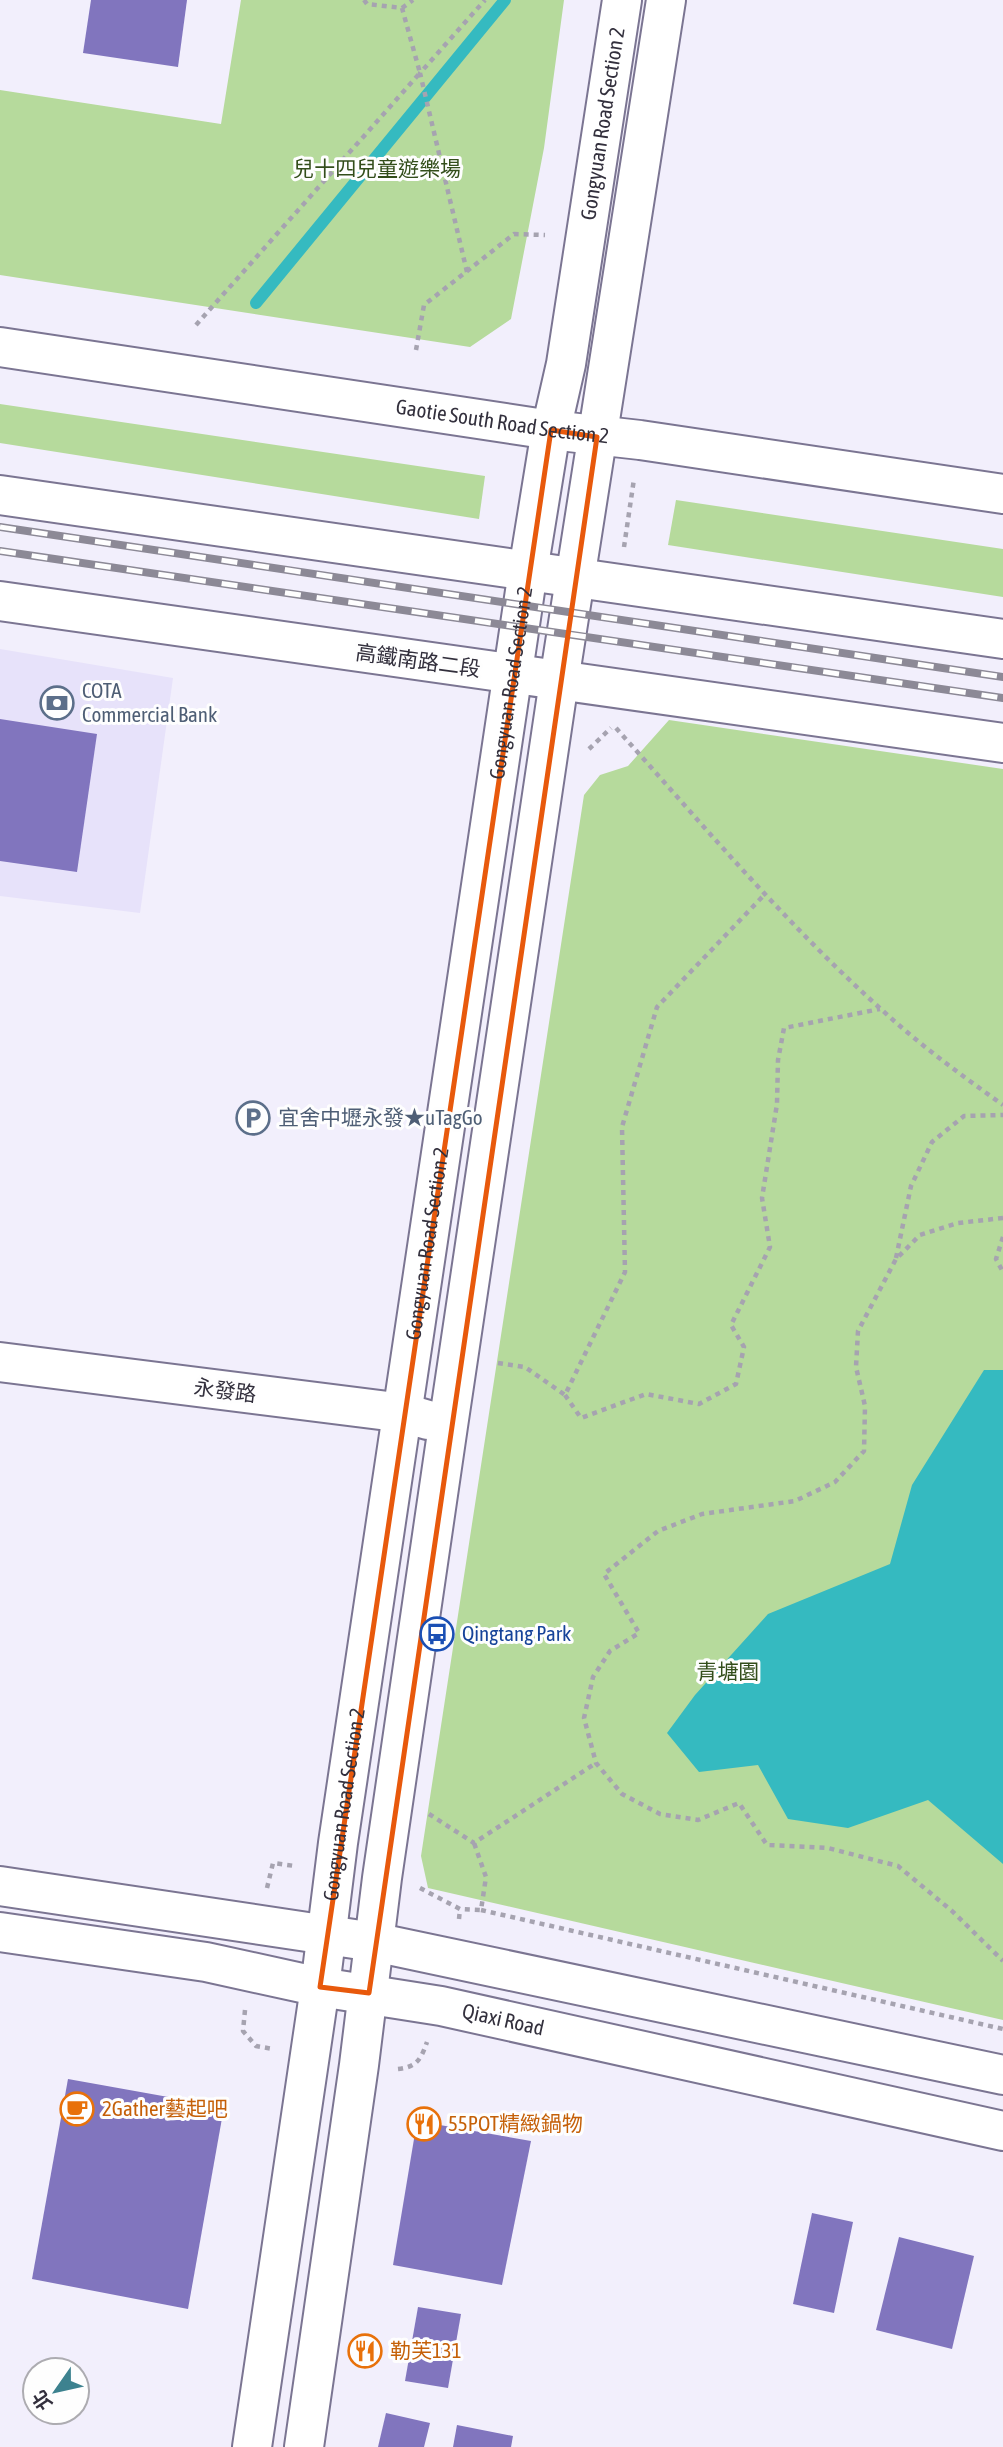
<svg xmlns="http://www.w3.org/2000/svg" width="1003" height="2447" viewBox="0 0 1003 2447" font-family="'Asap Condensed','Noto Sans TC',sans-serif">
	<rect width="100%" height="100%" fill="#f2effc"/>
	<path fill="#e7e2fa" d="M0 649 173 678 140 913 0 896Z"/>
	<g fill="#b6da9c">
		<path d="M241 0H564L544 148 511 319 470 347 0 275V90L221 124Z"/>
		<path d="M0 404 485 476 479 519 0 443Z"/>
		<path d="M676 500 1003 549V597L668 545Z"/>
		<path d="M669 720 1003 769V2020L428 1888 421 1856 584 795 600 775 628 766Z"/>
	</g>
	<path fill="#35bac0" d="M984 1370H1003V1864L928 1800 848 1828 788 1819 758 1765 699 1772 667 1733 695 1695 768 1614 890 1564 912 1485Z"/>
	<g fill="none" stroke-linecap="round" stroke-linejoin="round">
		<path stroke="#35bac0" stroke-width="12" d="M256 303 505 0"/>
	</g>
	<g fill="#8175be">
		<path d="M91 0H187L178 67 83 53Z"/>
		<path d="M0 719 97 734 77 872 0 861Z"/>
		<path d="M68 2079 224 2107 188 2309 32 2279Z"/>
		<path d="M417 2121 531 2141 502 2285 393 2265Z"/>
		<path d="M812 2213 853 2222 834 2313 793 2304Z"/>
		<path d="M899 2237 974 2256 952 2349 876 2330Z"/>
		<path d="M418 2307 461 2314 448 2388 405 2381Z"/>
		<path d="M386 2413 430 2423 424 2447H378Z"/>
		<path d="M457 2425 513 2436 511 2447H453Z"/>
	</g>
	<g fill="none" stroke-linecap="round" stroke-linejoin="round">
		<defs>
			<g id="minor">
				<path id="s1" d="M0 347 551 430 640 440 1003 494"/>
				<path d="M0 495 1003 639"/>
				<path d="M0 601 1003 743"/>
				<path d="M0 1362 404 1413 428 1420"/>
				<path d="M0 1886 374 1942 1003 2075"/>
				<path id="s2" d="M0 1932 206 1962 320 1987 441 2006 1003 2131"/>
				<path id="s3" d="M252 2447 320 1987 338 1843 528 571 551 430 566 364 622 0"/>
				<path d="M304 2447 359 2065 382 1878 448 1426 559 681 666 0"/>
			</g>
		</defs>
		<use href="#minor" stroke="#7b7592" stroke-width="42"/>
		<g stroke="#a6a3b0" stroke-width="4.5" stroke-dasharray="5 5" stroke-linecap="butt">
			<path d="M402 8 413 0"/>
			<path d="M467 272 420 73 485 0"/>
			<path d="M196 325 420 73 402 8 367 4 364 0"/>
			<path d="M416 350 424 305 514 234 545 235"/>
			<path d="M624 547 634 479"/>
			<path d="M616 728C702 824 786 924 882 1010 920 1045 961 1075 1003 1105"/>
			<path d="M589 749 611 728"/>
			<path d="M1003 1218 958 1223 920 1235 896 1259 858 1331 856 1367 865 1406 864 1451 835 1482 795 1501 702 1514 658 1531 604 1574 639 1633 610 1651 593 1677 584 1718 596 1763 622 1794 660 1814 698 1820 739 1803 767 1845 828 1848 898 1866 952 1911 1003 1961"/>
			<path d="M1003 1237 996 1259 1003 1272"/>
			<path d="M896 1258 911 1186 932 1142 964 1116 1003 1115"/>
			<path d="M498 1363 525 1367 565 1395 625 1272 622 1127 657 1007 765 894"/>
			<path d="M565 1395 581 1418 646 1394 699 1404 736 1384 744 1347 731 1325 770 1247 762 1198 777 1104 778 1060 784 1028 880 1009"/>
			<path d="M429 1814 474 1843 596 1763"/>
			<path d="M267 1888 273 1863 295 1866"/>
			<path d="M420 1888 460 1909 481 1910 486 1877 474 1843"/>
			<path d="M481 1910 1003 2029"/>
			<path d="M459 1919 460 1909"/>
			<path d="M245 2010 243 2031 256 2046 273 2049"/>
			<path d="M398 2069C417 2067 421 2059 427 2042"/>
		</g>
		<use href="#minor" stroke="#fff" stroke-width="38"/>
		<defs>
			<g id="rail">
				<path d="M0 527 1003 677"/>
				<path d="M0 551 1003 698"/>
			</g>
		</defs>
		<use href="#rail" stroke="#8c8996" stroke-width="8"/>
		<use href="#rail" stroke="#fefefe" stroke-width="5" stroke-dasharray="16" stroke-linecap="butt"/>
	</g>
	<path fill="none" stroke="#e8590c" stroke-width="5" stroke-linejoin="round" d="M551 430 597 437 369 1993 320 1987Z"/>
	<defs>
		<symbol id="bank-ring" viewBox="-11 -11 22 22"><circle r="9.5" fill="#fefefe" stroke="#5c6f8a" stroke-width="1.5"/><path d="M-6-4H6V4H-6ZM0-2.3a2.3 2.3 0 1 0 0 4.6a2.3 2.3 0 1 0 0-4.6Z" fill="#5c6f8a"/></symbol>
		<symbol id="parking-ring" viewBox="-11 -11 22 22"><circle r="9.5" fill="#fefefe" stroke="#5c6f8a" stroke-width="1.5"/><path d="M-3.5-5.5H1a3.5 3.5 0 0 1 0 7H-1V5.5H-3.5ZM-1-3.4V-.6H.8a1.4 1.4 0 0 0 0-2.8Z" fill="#5c6f8a"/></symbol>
		<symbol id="bus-ring" viewBox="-11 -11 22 22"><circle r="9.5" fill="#fefefe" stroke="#1a4fb4" stroke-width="1.5"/><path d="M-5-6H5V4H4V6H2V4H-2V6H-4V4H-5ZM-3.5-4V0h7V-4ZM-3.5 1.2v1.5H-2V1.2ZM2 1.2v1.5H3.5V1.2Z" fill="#1a4fb4"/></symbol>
		<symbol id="cafe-ring" viewBox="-11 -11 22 22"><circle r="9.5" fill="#fefefe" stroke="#e8710a" stroke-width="1.5"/><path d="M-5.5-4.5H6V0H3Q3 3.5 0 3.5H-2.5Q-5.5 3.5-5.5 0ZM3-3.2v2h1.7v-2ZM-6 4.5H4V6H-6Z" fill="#e8710a"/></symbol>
		<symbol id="restaurant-ring" viewBox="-11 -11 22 22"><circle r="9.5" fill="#fefefe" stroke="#e8710a" stroke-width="1.5"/><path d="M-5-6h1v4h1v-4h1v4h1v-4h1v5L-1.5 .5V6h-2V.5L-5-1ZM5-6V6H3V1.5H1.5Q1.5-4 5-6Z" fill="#e8710a"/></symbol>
	</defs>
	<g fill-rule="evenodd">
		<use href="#bank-ring" x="38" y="684" width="38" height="38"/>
		<use href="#parking-ring" x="234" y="1099" width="38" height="38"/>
		<use href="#bus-ring" x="418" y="1615" width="38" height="38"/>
		<use href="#cafe-ring" x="58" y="2090" width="38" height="38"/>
		<use href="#restaurant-ring" x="405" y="2105" width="38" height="38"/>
		<use href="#restaurant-ring" x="346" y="2332" width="38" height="38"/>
	</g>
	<g text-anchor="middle" stroke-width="6" stroke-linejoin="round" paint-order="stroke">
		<g font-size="21" fill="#33303d" stroke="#fefefe">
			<text dy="7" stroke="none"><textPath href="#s3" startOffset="2350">Gongyuan Road Section 2</textPath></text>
			<text dy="7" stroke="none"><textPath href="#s1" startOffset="508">Gaotie South Road Section 2</textPath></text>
			<text transform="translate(418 661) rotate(8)" y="7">高鐵南路二段</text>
			<text dy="7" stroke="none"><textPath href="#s3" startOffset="1783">Gongyuan Road Section 2</textPath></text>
			<text dy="7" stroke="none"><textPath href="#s3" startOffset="1216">Gongyuan Road Section 2</textPath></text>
			<text transform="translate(225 1391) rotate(7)" y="7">永發路</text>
			<text dy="7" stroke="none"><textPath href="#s3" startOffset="649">Gongyuan Road Section 2</textPath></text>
			<text dy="7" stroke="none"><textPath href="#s2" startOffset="511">Qiaxi Road</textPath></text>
		</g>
		<g font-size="21" fill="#334e1b" stroke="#fefefe">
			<text x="377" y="176">兒十四兒童遊樂場</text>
			<text x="728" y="1679">青塘園</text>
		</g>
		<g font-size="21" fill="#4e5e75" stroke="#fefefe" text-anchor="start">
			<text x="82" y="698">COTA<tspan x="82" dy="24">Commercial Bank</tspan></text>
			<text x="278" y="1125">宜舍中壢永發★uTagGo</text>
		</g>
		<g font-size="21" fill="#164399" stroke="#fefefe" text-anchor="start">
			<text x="462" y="1641">Qingtang Park</text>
		</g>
		<g font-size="21" fill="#c56008" stroke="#fefefe" text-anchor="start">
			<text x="102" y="2116">2Gather藝起吧</text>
			<text x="448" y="2131">55POT精緻鍋物</text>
			<text x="390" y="2358">勒芙131</text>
		</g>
	</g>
	<g transform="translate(56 2391) rotate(236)"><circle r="33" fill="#fefefe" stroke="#adacb1" stroke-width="2"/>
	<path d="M0-5L12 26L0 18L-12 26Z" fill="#3d828f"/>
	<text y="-10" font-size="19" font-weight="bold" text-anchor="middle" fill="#33303d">北</text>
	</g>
</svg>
